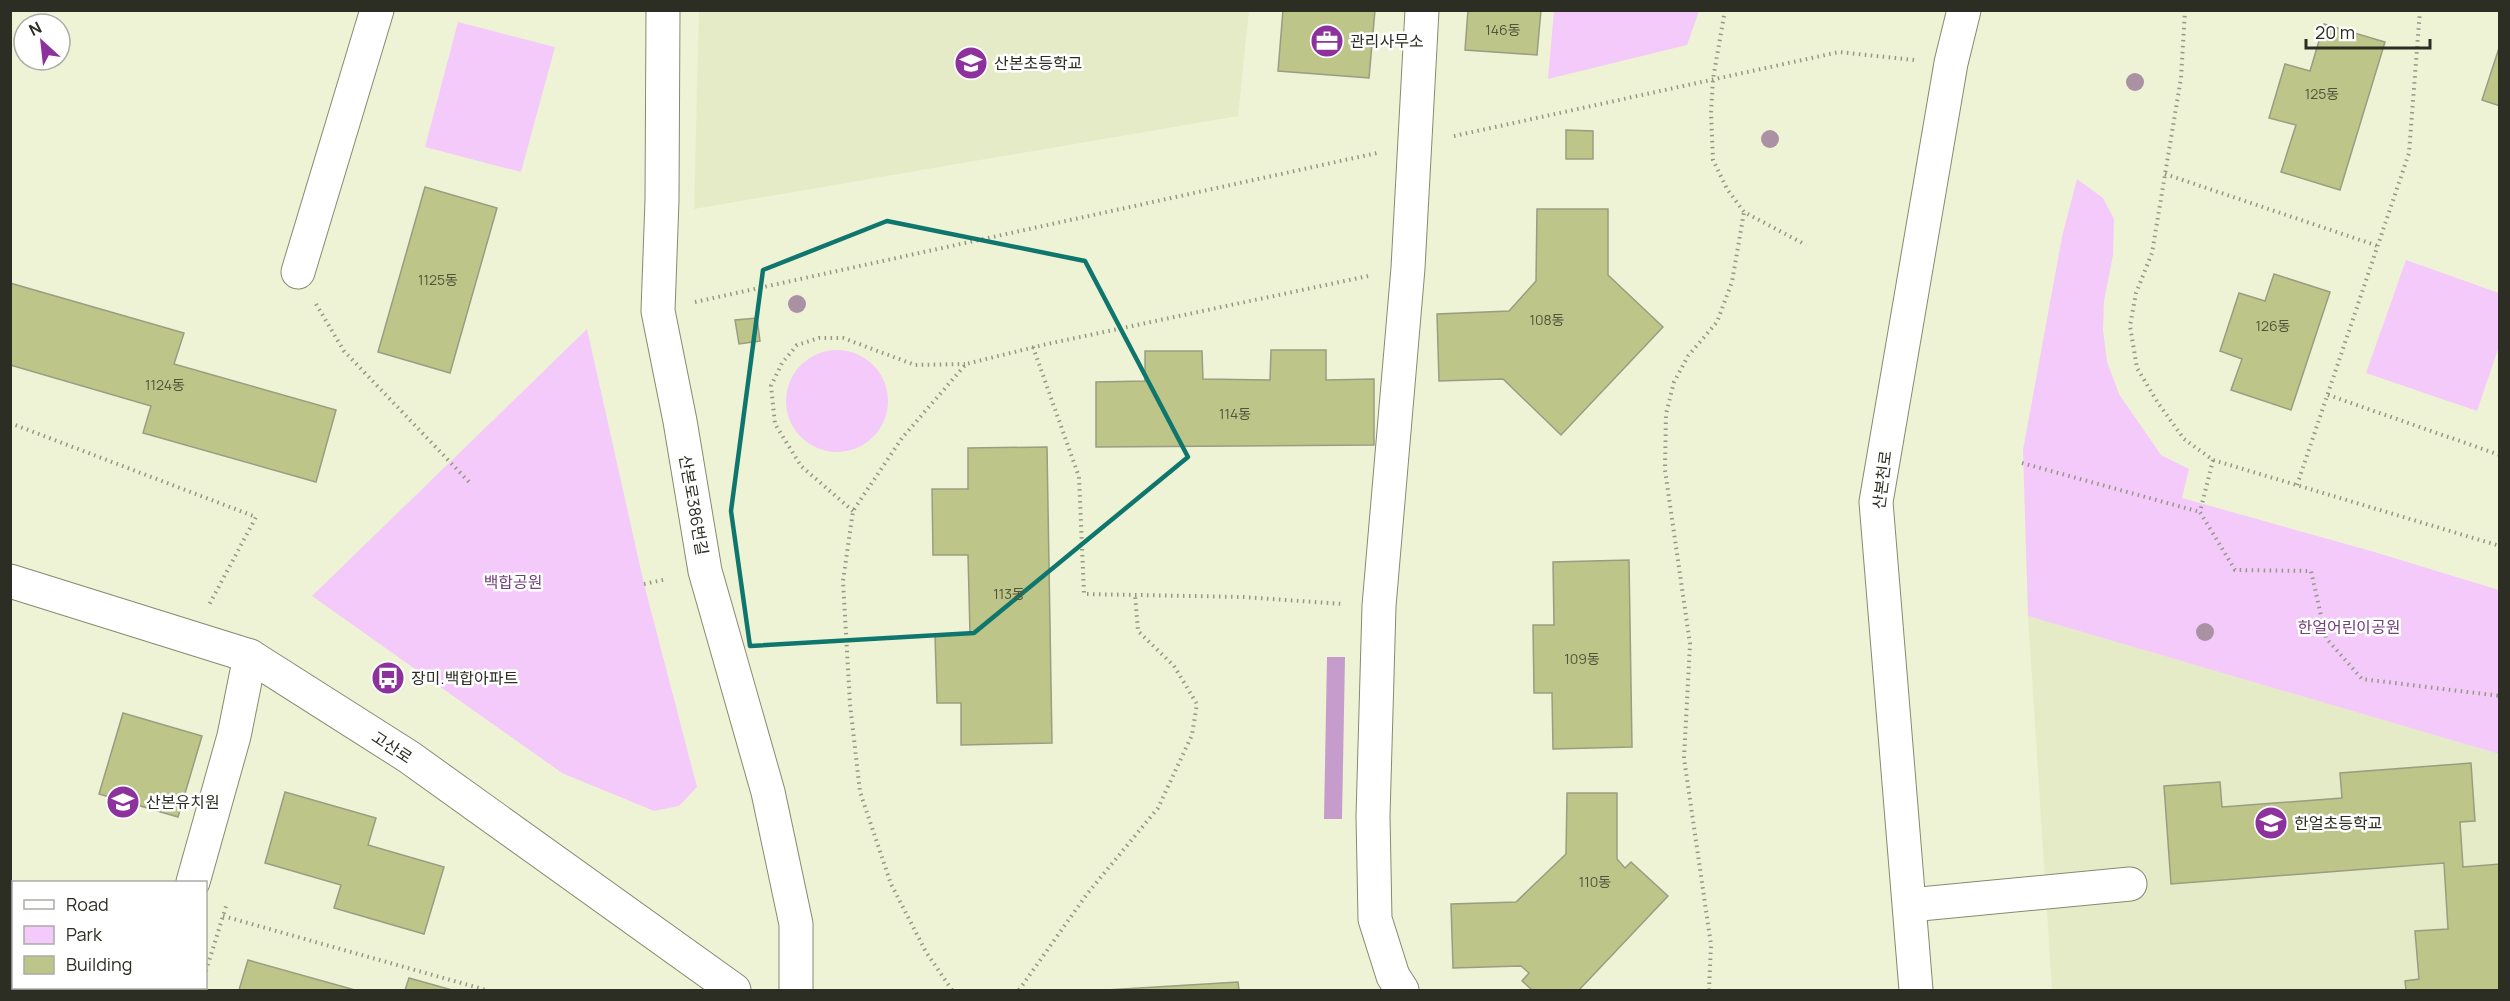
<svg xmlns="http://www.w3.org/2000/svg" width="2510" height="1001" viewBox="0 0 2510 1001" font-family="Manrope,'Noto Sans KR',sans-serif">
	<rect width="100%" height="100%" fill="#eff3d6"/>
	<g fill="#e5ebc6">
		<path d="M699 11V10L1249 11 1238 116 694 209Z"/>
		<path d="M2028 616 2499 754V990H2052Z"/>
	</g>
	<g fill="#f4cafb">
		<path d="M1554 11V10L1699 11 1687 45 1548 79Z"/>
		<path d="M458 22 555 47 521 172 425 147Z"/>
		<path d="M2077 179 2103 198 2114 219 2113 255 2104 301 2103 330 2107 362 2119 394 2161 455 2189 469 2182 498 2371 551 2499 590V754L2028 616 2023 450 2062 237Z"/>
		<path d="M2406 260 2499 293V346L2477 411 2366 373Z"/>
		<path d="M587 329 644 584 697 787 679 806 654 811 562 773 312 596Z"/>
		<circle cx="837" cy="401" r="51"/>
	</g>
	<path fill="#c59ccc" d="M1327 657H1345L1342 819H1324Z"/>
	<g fill="#bdc588" stroke="#999d82" stroke-width="1.5">
		<path d="M1283 10H1375L1369 78 1278 71Z"/>
		<path d="M1468 10H1541L1537 55 1465 50Z"/>
		<path d="M2324 24 2385 42 2340 190 2281 172 2296 125 2269 118 2285 64 2310 71Z"/>
		<path d="M2500 45V106L2482 100Z"/>
		<path d="M1566 130 1593 131V159H1566Z"/>
		<path d="M425 187 497 208 450 373 378 352Z"/>
		<path d="M1537 209H1608V275L1663 327 1561 435 1503 379 1439 381 1437 314 1509 311 1536 281Z"/>
		<path d="M2274 274 2330 292 2291 410 2231 390 2242 359 2220 351 2239 293 2265 301Z"/>
		<path d="M10 283 184 333 174 364 336 410 316 482 143 433 151 406 10 365Z"/>
		<path d="M757 318 760 341 739 344 735 320Z"/>
		<path d="M1271 350H1326V380L1374 379V445L1096 447V382L1145 381V351H1202L1203 379 1270 380Z"/>
		<path d="M1047 447 1052 743 961 745V703H937L935 635 970 634 968 555H933L932 489H968V448Z"/>
		<path d="M1629 560 1632 747 1553 749 1552 693H1534L1533 625H1554L1553 562Z"/>
		<path d="M123 713 202 736 178 817 99 794Z"/>
		<path d="M2471 763 2475 821 2460 822 2463 867 2500 864V990H2406L2405 981 2419 979 2415 931 2448 929 2444 863 2171 884 2164 786 2220 782 2222 807 2342 798 2340 773Z"/>
		<path d="M285 792 376 818 368 845 444 867 424 934 334 908 341 885 265 863Z"/>
		<path d="M1567 793H1617V859L1625 868 1631 862 1668 896 1579 990H1532L1522 981 1529 973 1521 966 1453 968 1451 904 1516 902 1566 854Z"/>
		<path d="M248 960 355 990H239Z"/>
		<path d="M409 978 452 990H405Z"/>
		<path d="M1238 982 1239 990H1106Z"/>
	</g>
	<g fill="none" stroke-linecap="round" stroke-linejoin="round">
		<defs>
			<g id="minor">
				<path d="M663 10 662 200 658 311 680 421 705 571 768 792 796 924V990"/>
				<path d="M298 272 377 10"/>
				<path d="M10 581 250 656 409 757 734 990"/>
				<path d="M193 882 234 736 250 656"/>
				<path d="M1910 905 2130 884"/>
				<path d="M164 990 165 988"/>
				<path d="M1402 990 1393 976 1375 919 1373 816 1379 606 1408 268 1422 10"/>
				<path d="M1916 990 1876 502 1951 63 1964 10"/>
			</g>
		</defs>
		<use href="#minor" stroke="#868a70" stroke-width="35"/>
		<g stroke="#959884" stroke-width="4" stroke-dasharray="1.5 4.5" stroke-linecap="butt">
			<path d="M1725 10 1713 79 1711 113 1713 160 1727 189 1744 212 1806 245"/>
			<path d="M2185 10 2181 78 2152 253 2136 293 2130 326 2137 368 2158 403 2184 439 2213 460 2500 546"/>
			<path d="M1454 136 1839 52 1914 60"/>
			<path d="M2165 174 2378 246"/>
			<path d="M695 302 1377 153"/>
			<path d="M316 304 344 351 471 484"/>
			<path d="M1033 347 1079 477 1084 594 1243 597 1343 604"/>
			<path d="M2328 395 2500 455"/>
			<path d="M10 423 256 517 209 605"/>
			<path d="M2213 460 2200 512 2235 570 2311 571 2326 638 2362 679 2500 696"/>
			<path d="M2022 463 2200 512"/>
			<path d="M2297 485 2409 153 2420 10"/>
			<path d="M853 511 801 466 775 424 771 386 782 363 797 345 819 338H843L915 365 965 364"/>
			<path d="M644 584 667 579"/>
			<path d="M223 916 486 990"/>
			<path d="M206 971 227 903"/>
			<path d="M952 990 926 952 891 884 860 792 850 704 843 581 853 511 902 438 966 364 1047 344 1368 276"/>
			<path d="M1019 990 1087 894 1158 808 1192 735 1197 704 1174 666 1138 631 1135 595"/>
			<path d="M1709 990 1711 945 1684 758 1690 644 1665 470 1666 414 1674 382 1688 356 1717 322 1732 282 1744 212"/>
		</g>
		<use href="#minor" stroke="#fff" stroke-width="33"/>
	</g>
	<g fill="#ab91a4">
		<circle cx="2135" cy="82" r="9"/>
		<circle cx="1770" cy="139" r="9"/>
		<circle cx="797" cy="304" r="9"/>
		<circle cx="2205" cy="632" r="9"/>
	</g>
	<path fill="none" stroke="#0f766e" stroke-width="4.5" stroke-linejoin="round" d="M887 221 1085 261 1188 457 974 633 750 646 731 511 763 270Z"/>
	<defs>
		<symbol id="office-disc" viewBox="-11 -11 22 22"><circle r="9.5" fill="#8d329d" stroke="#fff"/><path d="M-6-3h4V-5.5h4V-3h4V5H-6ZM-1-4.5V-3h2v-1.5ZM-6 0V1H6V0Z" fill="#fff"/></symbol>
		<symbol id="school-disc" viewBox="-11 -11 22 22"><circle r="9.5" fill="#8d329d" stroke="#fff"/><path d="M0-5L7-2L0 1L-7-2ZM-4 1L0 2.5L4 1V4Q0 6-4 4Z" fill="#fff"/></symbol>
		<symbol id="bus-disc" viewBox="-11 -11 22 22"><circle r="9.5" fill="#8d329d" stroke="#fff"/><path d="M-5-6H5V4H4V6H2V4H-2V6H-4V4H-5ZM-3.5-4V0h7V-4ZM-3.5 1.2v1.5H-2V1.2ZM2 1.2v1.5H3.5V1.2Z" fill="#fff"/></symbol>
	</defs>
	<g fill-rule="evenodd">
		<use href="#office-disc" x="1308" y="22" width="38" height="38"/>
		<use href="#school-disc" x="952" y="44" width="38" height="38"/>
		<use href="#bus-disc" x="369" y="659" width="38" height="38"/>
		<use href="#school-disc" x="104" y="783" width="38" height="38"/>
		<use href="#school-disc" x="2252" y="804" width="38" height="38"/>
	</g>
	<g text-anchor="middle" stroke-width="5" stroke-linejoin="round" paint-order="stroke">
		<g font-size="14" fill="#50543c">
			<text x="1503" y="35">146동</text>
			<text x="2322" y="99">125동</text>
			<text x="438" y="285">1125동</text>
			<text x="1547" y="325">108동</text>
			<text x="2273" y="331">126동</text>
			<text x="165" y="390">1124동</text>
			<text x="1235" y="419">114동</text>
			<text x="1009" y="599">113동</text>
			<text x="1582" y="664">109동</text>
			<text x="1595" y="887">110동</text>
		</g>
		<g font-size="16" fill="#2c2e23" stroke="#fff" text-anchor="start">
			<text x="1350" y="47">관리사무소</text>
			<text x="994" y="69">산본초등학교</text>
			<text x="411" y="684">장미.백합아파트</text>
			<text x="146" y="808">산본유치원</text>
			<text x="2294" y="829">한얼초등학교</text>
		</g>
		<g font-size="16" fill="#2c2e23" stroke="#fff">
			<text transform="translate(1882 480) rotate(-83)" y="6">산본천로</text>
			<text transform="translate(694 505) rotate(80)" y="6">산본로386번길</text>
			<text transform="translate(392 747) rotate(33)" y="6">고산로</text>
		</g>
		<g font-size="16" fill="#73407c" stroke="#fff">
			<text x="513" y="588">백합공원</text>
			<text x="2349" y="633">한얼어린이공원</text>
		</g>
	</g>
	<rect width="2510" height="1001" fill="none" stroke="#2c2e23" stroke-width="24"/>
	<rect x="12" y="881" width="195" height="108" fill="#ffffff" stroke="#ababa7" stroke-width="1.5"/>
	<rect x="24" y="900" width="30" height="9" fill="#ffffff" stroke="#ababa7" stroke-width="1.5"/>
	<text x="66" y="911" font-size="18" fill="#2c2e23">Road</text>
	<rect x="24" y="926" width="30" height="18" fill="#f4cafb" stroke="#ababa7" stroke-width="1.5"/>
	<text x="66" y="941" font-size="18" fill="#2c2e23">Park</text>
	<rect x="24" y="956" width="30" height="18" fill="#bdc588" stroke="#ababa7" stroke-width="1.5"/>
	<text x="66" y="971" font-size="18" fill="#2c2e23">Building</text>
	<g transform="translate(42 42) rotate(333)"><circle r="28" fill="#ffffff" stroke="#ababa7" stroke-width="1.5"/>
	<path d="M0-4.5L10 22L0 15L-10 22Z" fill="#8d329d"/>
	<text y="-9" font-size="16" font-weight="bold" text-anchor="middle" fill="#2c2e23">N</text>
	</g>
	<path d="M2306 39v9h124v-9" fill="none" stroke="#2c2e23" stroke-width="3"/>
	<text x="2315" y="39" font-size="18" fill="#2c2e23" stroke="#ffffff" stroke-width="4.5" paint-order="stroke">20 m</text>
</svg>
